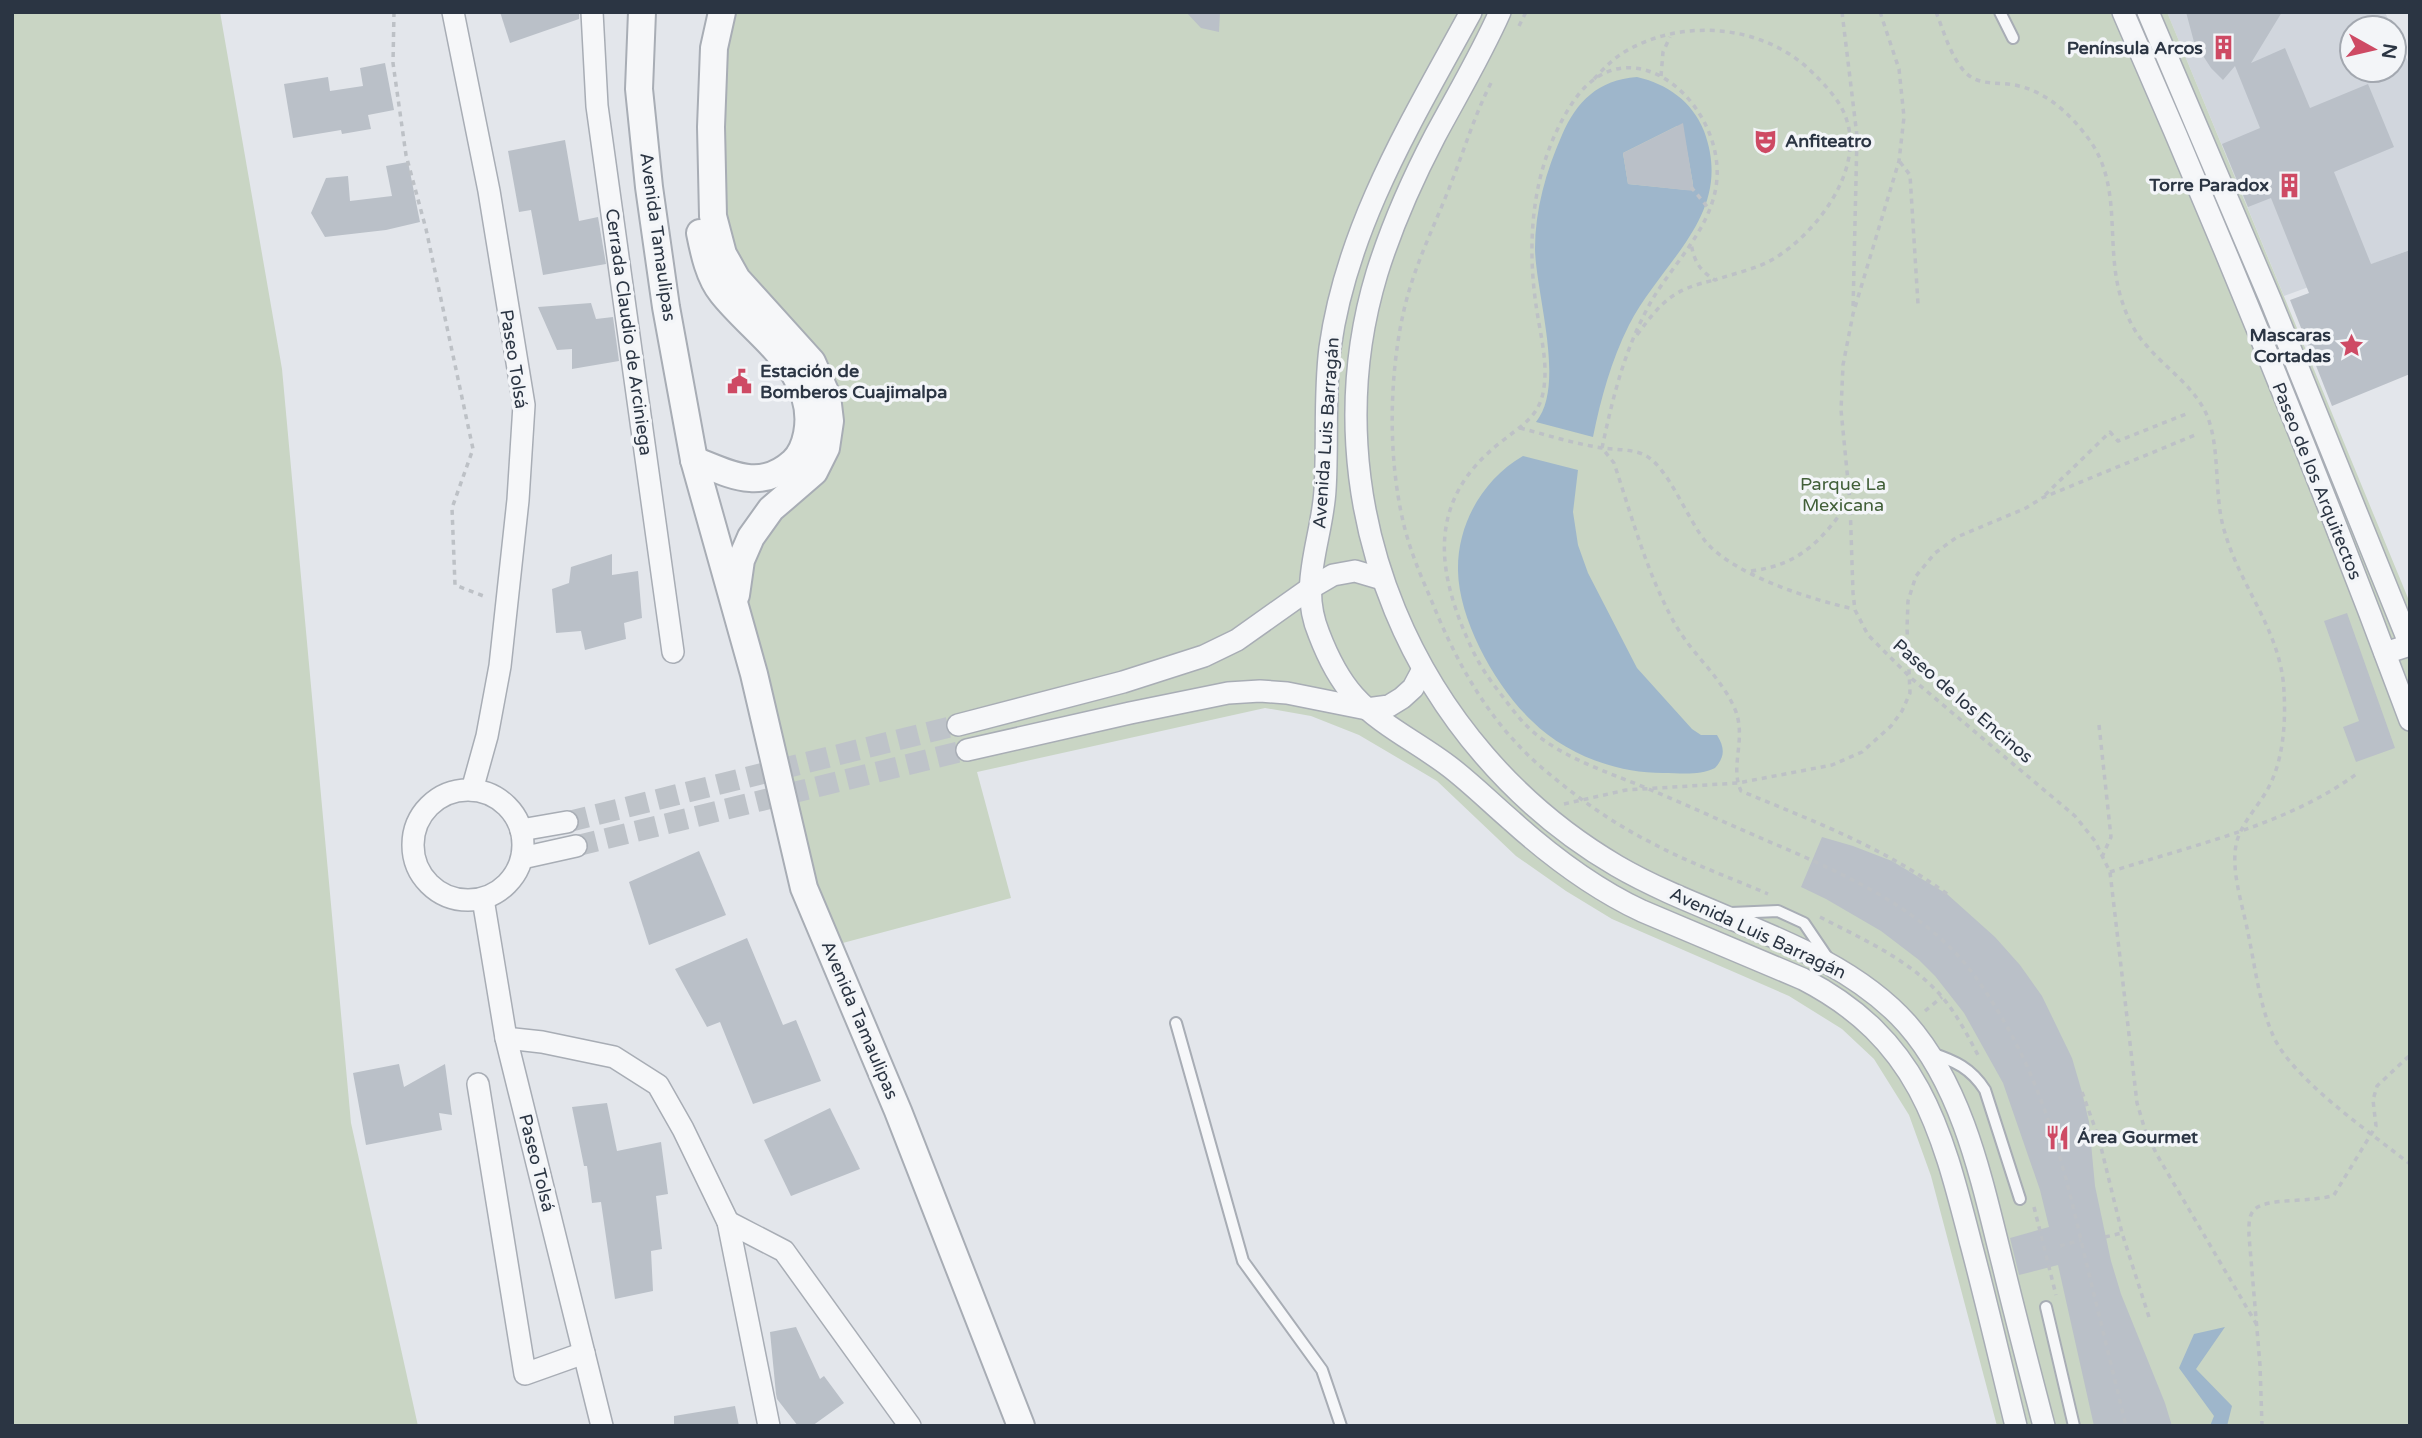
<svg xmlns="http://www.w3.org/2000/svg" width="2422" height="1438" viewBox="0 0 2422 1438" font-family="'Varela Round',sans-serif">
	<rect width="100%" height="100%" fill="#e3e6eb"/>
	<path fill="#d1d6dd" d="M2167 12H2385L2392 28H2352V70H2394V32L2410 66V250L2284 296Z"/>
	<g fill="#c9d5c4">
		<path d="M12 12H220L282 369 351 1123 418 1426H12Z"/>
		<path d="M732 12H2167L2410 603V1426H1997L1931 1176 1909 1115 1874 1059 1842 1029 1789 996 1612 919 1566 891 1516 856 1437 781 1359 735 1311 716 1265 708 977 772 1011 898 839 944 824 910 788 786 740 596 750 548 823 467 783 318 731 249 724 218 722 82Z"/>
	</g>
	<g fill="#9eb6cb" fill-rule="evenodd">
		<path d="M1637 77C1667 84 1692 101 1704 131 1735 214 1663 259 1629 325 1611 361 1601 398 1593 437L1536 422C1566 385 1536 295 1535 249 1535 210 1546 171 1562 135 1577 101 1598 80 1637 77ZM1677 126 1683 129 1693 184 1687 190 1628 184 1623 153Z"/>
		<path d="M1523 456 1578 470 1573 512 1578 545 1588 573 1637 668 1692 729 1701 735H1717C1725 748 1725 757 1715 768 1699 776 1680 773 1663 773 1616 773 1565 754 1532 721 1496 687 1459 621 1458 571 1457 524 1483 479 1523 456Z"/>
		<path d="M2225 1327 2196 1369 2232 1406 2227 1426H2210L2214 1416 2179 1368 2194 1334Z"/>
	</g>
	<g fill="#bac0c8">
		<path d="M500 12H579V19L510 43Z"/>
		<path d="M1186 12H1220L1219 32 1201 28Z"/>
		<path d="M2186 12H2282L2251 63 2285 48 2310 108 2368 84 2394 147 2334 172 2371 264 2410 250V374L2332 406 2290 300 2309 293 2271 198 2248 207 2222 144 2260 128 2235 66 2223 80 2211 68 2194 42Z"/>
		<path d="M385 63 394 110 368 115 371 129 342 134 341 130 293 138 284 84 328 77 330 91 363 86 360 68Z"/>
		<path d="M1683 123 1694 191 1628 184 1623 153Z"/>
		<path d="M565 140 579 221 598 217 606 264 543 275 531 210 519 212 508 151Z"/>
		<path d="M408 162 420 222 386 230 325 237 311 213 326 178 348 176 350 201 392 196 386 166Z"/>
		<path d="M591 303 596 319 613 317 619 361 572 369V349L557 350 538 307Z"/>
		<path d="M612 554V575L638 571 642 618 624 623 626 639 585 650 581 631 556 633 552 589 569 583 571 567Z"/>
		<path d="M2347 613 2395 748 2356 762 2343 727 2359 721 2324 621Z"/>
		<path d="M1822 837 1853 846 1892 861 1947 894 1995 937 2020 965 2042 996 2072 1058 2082 1092 2089 1122 2095 1186 2111 1261 2121 1294 2165 1403 2172 1426H2094L2058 1265 2019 1275 2010 1238 2049 1227 2040 1190 2003 1083 1964 1013 1935 976 1919 960 1881 931 1826 899 1801 887Z"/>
		<path d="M699 851 726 915 649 945 629 882Z"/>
		<path d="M747 938 783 1025 796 1020 821 1081 753 1104 720 1022 707 1027 675 969Z"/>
		<path d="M399 1064 404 1087 445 1064 452 1115 439 1113 442 1130 366 1145 353 1073Z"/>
		<path d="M607 1103 617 1151 661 1142 668 1194 656 1196 662 1249 651 1251 653 1291 615 1299 601 1202 592 1203 587 1166H584L572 1107Z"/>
		<path d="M830 1108 860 1169 791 1196 764 1140Z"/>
		<path d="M796 1327 820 1379 824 1376 844 1403 812 1426H798L777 1399 776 1394 770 1332Z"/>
		<path d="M735 1406 739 1426H674V1416Z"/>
	</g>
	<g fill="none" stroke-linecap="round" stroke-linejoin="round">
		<g stroke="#bec3c9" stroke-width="21" stroke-dasharray="21 10" stroke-linecap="butt">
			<path d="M567 822 958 725"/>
			<path d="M576 846 967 750"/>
		</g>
		<defs>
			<g id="service">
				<path d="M2000 12 2013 38"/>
				<path d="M1731 913 1778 911 1804 923 1829 960"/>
				<path d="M1176 1023 1243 1261 1322 1370 1341 1426"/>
				<path d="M1931 1053C1955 1061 1971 1068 1985 1090L2020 1199"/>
				<path d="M2046 1307 2074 1426"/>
			</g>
			<g id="minor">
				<path d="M453 12 489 191 524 405 518 500 500 666 487 736 472 790"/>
				<path d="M592 12 597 106 673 652"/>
				<path d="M1471 12C1413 119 1347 225 1330 348 1324 395 1328 442 1325 490 1322 541 1298 584 1319 634 1327 655 1339 679 1354 696 1380 725 1419 743 1450 767 1472 784 1491 803 1512 821 1552 857 1593 888 1642 911L1803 979C1919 1039 1941 1127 1971 1244 1987 1304 2001 1365 2016 1426"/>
				<path d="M1500 12C1481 55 1457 95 1435 136 1412 180 1392 225 1377 273 1308 501 1414 747 1617 866 1708 919 1836 944 1907 1024 1964 1089 1982 1182 2003 1265 2016 1319 2030 1372 2044 1426"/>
				<path d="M2123 12C2225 245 2321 481 2410 720"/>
				<path d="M2148 12 2271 301 2410 645 2385 653"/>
				<path d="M958 725 1123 682 1204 656 1237 640 1309 589 1333 575 1355 571 1382 579"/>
				<path d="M967 750 1130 713 1228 693 1260 691 1287 693 1367 709 1389 706 1402 698 1413 688 1422 671"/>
				<circle cx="468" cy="845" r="55"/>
				<path d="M521 830 567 822"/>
				<path d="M522 858 576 846"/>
				<path d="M483 899 506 1038 602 1426"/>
				<path d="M506 1038 542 1042 614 1057 658 1085 683 1129 728 1222 769 1426"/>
				<path d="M478 1084 525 1374 584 1353"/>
				<path d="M728 1222 784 1251 910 1426"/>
			</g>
			<g id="tertiary">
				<path d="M642 12 639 89 649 187 666 307 694 460 754 674 804 888 898 1111 1021 1426"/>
				<path d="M722 12 714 48 711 127 713 216 723 254 737 279 812 362 827 396 830 421 826 448 814 472 771 509 751 537 741 560 736 595"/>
				<path d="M694 460C730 474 760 492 793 462 801 455 805 444 807 434 819 372 755 335 722 293 709 277 704 253 700 233"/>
			</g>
		</defs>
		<use href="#service" stroke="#a8adb5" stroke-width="14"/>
		<use href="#minor" stroke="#a8adb5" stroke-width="24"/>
		<use href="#tertiary" stroke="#a8adb5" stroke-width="30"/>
		<g stroke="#bdc1c6" stroke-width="3.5" stroke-dasharray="5 5" stroke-linecap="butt">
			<path d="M394 12 393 63 406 155 426 229 473 449 452 508 455 585 486 597"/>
			<path d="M1842 12 1857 136 1853 310"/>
			<path d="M1880 12 1899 69 1904 117 1899 161 1853 314 1843 365 1841 410 1850 502 1853 593 1855 610 1868 635 1911 678 2075 816 2095 841 2110 872 2137 1103 2145 1130 2157 1155 2257 1325"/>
			<path d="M1936 12C1944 32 1951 58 1966 73 1980 87 2001 81 2019 86 2048 93 2071 115 2088 138 2125 187 2103 249 2123 304 2128 319 2135 333 2146 345 2167 370 2201 391 2210 424 2220 458 2214 499 2225 533 2241 588 2282 633 2284 692 2286 724 2283 764 2266 792 2256 809 2240 825 2236 845 2231 873 2243 906 2248 933 2255 966 2259 1002 2272 1033 2289 1077 2371 1133 2410 1164"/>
			<path d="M1519 26 1526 12"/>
			<path d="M1661 76 1663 52 1670 37"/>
			<path d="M1594 79C1604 68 1614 58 1626 51 1685 17 1766 25 1814 74 1827 87 1842 103 1847 121 1863 172 1816 233 1775 258 1757 269 1735 273 1715 280 1699 270 1694 261 1691 243"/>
			<path d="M1491 83C1474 116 1464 151 1450 186 1434 227 1414 266 1404 310 1387 383 1387 484 1413 555 1420 575 1429 594 1437 614 1463 675 1495 729 1547 772 1579 799 1614 824 1652 843 1689 863 1729 877 1768 894"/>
			<path d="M1900 162 1910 175 1918 304"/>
			<path d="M1691 187 1710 210"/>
			<path d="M1637 335C1662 301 1673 289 1715 280"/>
			<path d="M1520 428C1547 435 1575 444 1603 448 1617 450 1632 449 1645 455 1669 468 1687 519 1706 542 1734 575 1812 600 1854 609"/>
			<path d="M2045 495 2110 432 2118 441 2186 414"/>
			<path d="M1751 571C1800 565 1822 540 1849 502"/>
			<path d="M2099 725 2111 837 2102 857"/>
			<path d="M1564 804 1626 790 1738 783 1832 765 1862 752 1891 726 1902 711 1910 693 1907 628 1908 601 1916 576 1935 553 1957 537 2026 508 2042 498 2195 435"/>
			<path d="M2110 872C2192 845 2289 825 2359 772"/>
			<path d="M1947 894C1885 848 1813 821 1741 791 1729 766 1748 737 1734 707 1720 676 1692 654 1675 624 1647 574 1632 517 1614 463L1602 448C1612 401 1623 355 1646 311 1667 269 1708 235 1716 187 1729 107 1630 17 1573 102 1533 162 1526 236 1536 305 1540 334 1549 364 1543 393 1538 418 1519 427 1501 442 1425 501 1436 573 1473 651 1481 668 1492 683 1503 697 1512 709 1521 721 1532 731 1566 760 1611 773 1651 790 1689 806 1726 823 1763 839 1833 869 1909 901 1961 959 1978 978 1992 1001 2005 1023 2047 1097 2065 1171 2084 1253 2098 1311 2112 1368 2126 1426"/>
			<path d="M1820 917C1862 939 1911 960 1943 998 1958 1016 1969 1038 1980 1059"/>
			<path d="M1925 1011 1942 997"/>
			<path d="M2082 1092 2099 1139 2122 1233 2149 1317"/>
			<path d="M2034 1207 2056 1295"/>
			<path d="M2105 1237 2122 1233"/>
			<path d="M2060 1246 2081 1240"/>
			<path d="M2262 1426 2260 1365 2249 1236C2249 1228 2248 1216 2254 1210 2265 1197 2315 1203 2334 1195L2376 1126 2373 1100 2377 1086 2410 1055"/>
		</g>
		<use href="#service" stroke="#f6f7f9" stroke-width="10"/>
		<use href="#minor" stroke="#f6f7f9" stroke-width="21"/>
		<use href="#tertiary" stroke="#f6f7f9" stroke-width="26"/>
	</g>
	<defs>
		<symbol id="building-bare" viewBox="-9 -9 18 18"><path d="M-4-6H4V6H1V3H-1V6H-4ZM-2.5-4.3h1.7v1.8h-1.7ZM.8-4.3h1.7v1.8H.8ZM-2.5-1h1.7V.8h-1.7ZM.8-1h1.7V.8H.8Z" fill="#ce4a64" stroke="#f3f5f8" stroke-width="2.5" paint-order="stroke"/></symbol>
		<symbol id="theatre-bare" viewBox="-9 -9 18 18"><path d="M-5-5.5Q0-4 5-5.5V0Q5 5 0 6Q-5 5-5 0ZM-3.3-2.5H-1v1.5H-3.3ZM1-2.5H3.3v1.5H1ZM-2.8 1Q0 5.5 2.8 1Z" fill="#ce4a64" stroke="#f3f5f8" stroke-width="2.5" paint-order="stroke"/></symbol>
		<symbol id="sight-bare" viewBox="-9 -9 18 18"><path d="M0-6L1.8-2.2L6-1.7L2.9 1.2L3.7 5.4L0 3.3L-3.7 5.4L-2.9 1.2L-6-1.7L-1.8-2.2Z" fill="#ce4a64" stroke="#f3f5f8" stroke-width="2.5" paint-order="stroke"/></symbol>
		<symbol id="civic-bare" viewBox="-9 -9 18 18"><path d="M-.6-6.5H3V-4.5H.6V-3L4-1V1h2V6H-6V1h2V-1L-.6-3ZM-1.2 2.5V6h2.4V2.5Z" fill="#ce4a64" stroke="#f3f5f8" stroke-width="2.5" paint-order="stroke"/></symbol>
		<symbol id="restaurant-bare" viewBox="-9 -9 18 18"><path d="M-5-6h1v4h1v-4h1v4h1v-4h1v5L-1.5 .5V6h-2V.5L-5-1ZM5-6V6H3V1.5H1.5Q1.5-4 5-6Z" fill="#ce4a64" stroke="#f3f5f8" stroke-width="2.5" paint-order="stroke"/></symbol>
	</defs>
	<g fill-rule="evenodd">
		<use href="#building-bare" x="2206" y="30" width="35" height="35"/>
		<use href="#theatre-bare" x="1748" y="124" width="35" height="35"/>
		<use href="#building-bare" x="2272" y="168" width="35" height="35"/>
		<use href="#sight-bare" x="2334" y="328" width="35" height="35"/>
		<use href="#civic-bare" x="722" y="364" width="35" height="35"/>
		<use href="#restaurant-bare" x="2040" y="1120" width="35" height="35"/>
	</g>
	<g text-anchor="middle" stroke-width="7" stroke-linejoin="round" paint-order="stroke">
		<g font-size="18" font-weight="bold" fill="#2b3543" stroke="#f3f5f8" text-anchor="end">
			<text x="2203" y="54">Península Arcos</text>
			<text x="1785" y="147" text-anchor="start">Anfiteatro</text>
			<text x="2269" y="191">Torre Paradox</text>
			<text x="2331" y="341">Mascaras<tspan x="2331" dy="21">Cortadas</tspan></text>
			<text x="760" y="377" text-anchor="start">Estación de<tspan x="760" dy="21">Bomberos Cuajimalpa</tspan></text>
			<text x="2077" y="1143" text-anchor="start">Área Gourmet</text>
		</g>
		<g font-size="18" fill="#2b3543" stroke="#f3f5f8">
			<text transform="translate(658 237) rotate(82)" y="6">Avenida Tamaulipas</text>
			<text transform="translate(629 332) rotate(82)" y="6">Cerrada Claudio de Arciniega</text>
			<text transform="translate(514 359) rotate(81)" y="6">Paseo Tolsá</text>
			<text transform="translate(1326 433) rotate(-86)" y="6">Avenida Luis Barragán</text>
			<text transform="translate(2317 481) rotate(68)" y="6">Paseo de los Arquitectos</text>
			<text transform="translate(1963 701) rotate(41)" y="6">Paseo de los Encinos</text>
			<text transform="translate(1758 933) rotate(25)" y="6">Avenida Luis Barragán</text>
			<text transform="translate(860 1020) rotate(67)" y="6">Avenida Tamaulipas</text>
			<text transform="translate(537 1163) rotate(76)" y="6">Paseo Tolsá</text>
		</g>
		<g font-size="18" fill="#415f38" stroke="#f3f5f8">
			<text x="1843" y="490">Parque La<tspan x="1843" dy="21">Mexicana</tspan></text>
		</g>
	</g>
	<rect width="2422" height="1438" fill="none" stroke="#2b3543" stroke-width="28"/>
	<g transform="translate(2373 49) rotate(98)"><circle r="33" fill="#f3f5f8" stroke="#a3a8b0" stroke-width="2"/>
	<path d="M0-5L12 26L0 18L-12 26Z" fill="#ce4a64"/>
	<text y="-10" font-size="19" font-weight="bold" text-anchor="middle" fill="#2b3543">N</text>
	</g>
</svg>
